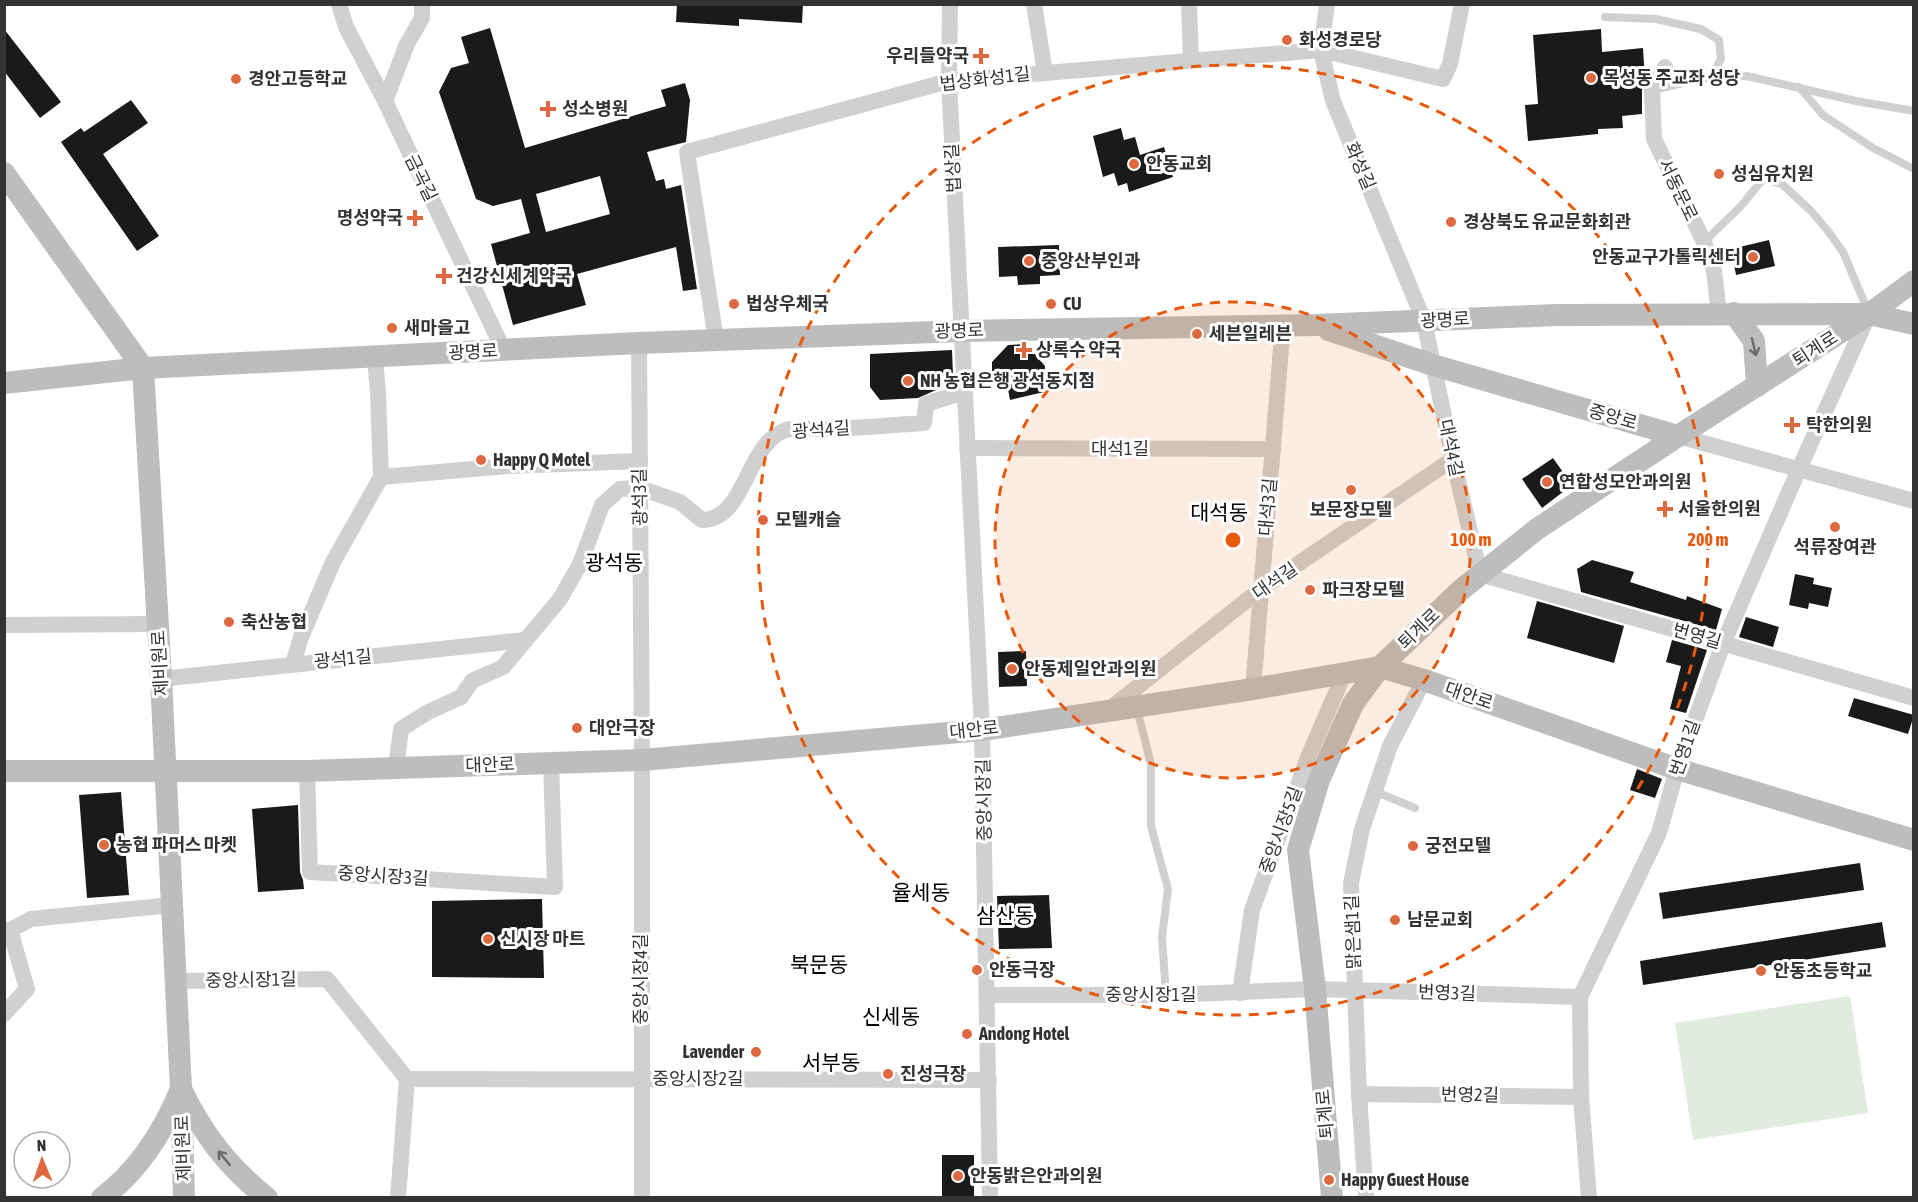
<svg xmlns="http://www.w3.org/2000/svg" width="1918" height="1202" viewBox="0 0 1918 1202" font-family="'Asap Condensed','Noto Sans KR',sans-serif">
	<rect width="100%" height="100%" fill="#fff"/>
	<path fill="#e2ebdf" d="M1850 996 1868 1113 1693 1140 1675 1023Z"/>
	<g fill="#1a1a1a" fill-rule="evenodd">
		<path d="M677 4H803L802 23 739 19V26L676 22Z"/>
		<path d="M490 28 525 148 666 106 661 90 685 83 690 100 686 142 647 152 656 181 664 179 666 189 681 185 697 289 683 291 676 247 577 274 586 305 513 325 491 244 530 233 521 199 493 206 476 199 439 92 451 68 469 63 461 37ZM600 176 610 214 546 232 536 194Z"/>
		<path d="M4 29 61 102 40 118 4 71Z"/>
		<path d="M1601 29 1602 52 1643 48 1645 81 1642 90V114L1622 116 1623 128 1598 129V134L1528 141 1525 105 1538 104 1533 35Z"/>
		<path d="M131 100 148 123 103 154 159 236 137 251 61 142 81 128 84 132Z"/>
		<path d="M1121 128 1124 140 1135 137 1140 155 1164 147 1173 177 1129 192 1127 183 1118 186 1114 173 1103 177 1093 136Z"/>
		<path d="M1769 240 1775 266 1736 275 1731 249Z"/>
		<path d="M1059 245 1060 275 1040 276V284L1018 285 1017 276 999 277 998 247Z"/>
		<path d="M1026 344 1045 366 1044 392 1010 400 1005 373 992 382V362L1008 345Z"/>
		<path d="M952 350 953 375 936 390 918 398 880 400 870 387V354Z"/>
		<path d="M1553 458 1572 485 1542 508 1522 479Z"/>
		<path d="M1592 560 1634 572 1630 582 1686 600 1687 596 1722 609 1716 630 1581 592 1577 569Z"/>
		<path d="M1795 574 1814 578 1813 584 1832 588 1828 607 1809 603 1808 609 1789 605Z"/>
		<path d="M1537 601 1624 626 1614 663 1527 638Z"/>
		<path d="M1746 617 1779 627 1773 647 1739 637Z"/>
		<path d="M1672 640 1707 650 1686 713 1670 709 1681 666 1666 662Z"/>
		<path d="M1026 651 1027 686 999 687 998 652Z"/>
		<path d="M1854 698 1914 715 1908 734 1848 716Z"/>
		<path d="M1637 769 1662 779 1655 798 1630 790Z"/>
		<path d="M121 792 129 895 87 898 79 795Z"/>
		<path d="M298 805 300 872 303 880 304 889 258 892 252 809Z"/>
		<path d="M1860 863 1864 890 1663 919 1659 893Z"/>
		<path d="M1049 895 1052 948 999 949 997 896Z"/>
		<path d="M542 899 544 978 432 977V901Z"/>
		<path d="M1882 922 1886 947 1643 985 1640 961Z"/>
		<rect x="942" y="1155" width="32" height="42"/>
	</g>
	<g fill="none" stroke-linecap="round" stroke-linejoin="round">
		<g stroke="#d0d0d0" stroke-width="8">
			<path d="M1605 17 1656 19 1701 29 1719 40 1721 59 1711 78"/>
			<path d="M1799 87 1823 115 1873 148 1914 169"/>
			<path d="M1653 90 1700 79 1747 76 1856 101 1914 111"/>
			<path d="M1704 242 1741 206 1763 179 1782 184 1812 212 1828 231 1843 252 1868 311"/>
			<path d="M1137 709 1151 764V826L1168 889 1162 937 1166 995"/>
			<path d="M1374 791 1415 808"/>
		</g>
		<g stroke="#d0d0d0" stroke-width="16">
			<path d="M339 4 346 27 385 101 504 351"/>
			<path d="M950 4 949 81 982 730 990 1198"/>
			<path d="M1034 4 1045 73"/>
			<path d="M1189 4 1191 60"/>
			<path d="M1327 4 1321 50 1333 101 1424 321 1453 459 1480 574 1914 698"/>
			<path d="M1665 67 1652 90 1654 139 1704 242 1714 271 1719 313"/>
			<path d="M385 101 407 44 422 18V4"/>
			<path d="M716 340 687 152 949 81 1321 50 1443 79 1450 64 1462 4"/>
			<path d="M639 343 642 760V1198"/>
			<path d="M1678 436 1914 501"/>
			<path d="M967 448 1273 449"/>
			<path d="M381 477 508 466 640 461"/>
			<path d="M4 625 158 624"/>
			<path d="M293 664 301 637 333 562 381 477 378 393 375 357"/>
			<path d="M161 679 525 640"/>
			<path d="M1253 689 1283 324"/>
			<path d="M1107 711 1261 589 1453 459"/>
			<path d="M396 768 401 729 428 712 461 697 472 681 503 667 560 599 580 564 602 505 620 489 640 488 680 502 702 520C747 519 745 444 786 430 796 427 817 429 828 429 860 428 892 425 924 423L926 404 964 392"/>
			<path d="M307 771 310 872 555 887 551 763"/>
			<path d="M4 930H10L31 919 172 905"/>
			<path d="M174 981 327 979 407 1079 398 1198"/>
			<path d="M1240 993 1252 910 1309 755 1345 672"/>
			<path d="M987 995H1166L1315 989 1580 997"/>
			<path d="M4 1014 27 989 10 930"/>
			<path d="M407 1079 989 1080"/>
			<path d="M1359 1094 1581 1097"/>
			<path d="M1366 1198 1359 1094 1351 883 1362 829 1390 746 1424 680"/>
			<path d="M1589 1198 1581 1097 1580 997 1659 833 1677 769 1723 644 1799 469 1869 314"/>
		</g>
		<g stroke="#bdbdbd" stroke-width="22">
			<path d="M4 173 143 368 161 679 181 1089 184 1198"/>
			<path d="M1734 313 1754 341 1757 386"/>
			<path d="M1329 330 1433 365 1678 436"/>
			<path d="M4 383 143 368 639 343 961 331 1316 325 1557 315 1869 314 1914 324"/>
			<path d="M4 771H307L642 760 982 730 1253 689 1380 667 1424 680 1677 769 1914 840"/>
			<path d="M102 1198C138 1171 164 1130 181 1089 203 1134 227 1166 267 1198"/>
			<path d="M1332 1198 1315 989 1298 850 1319 780 1353 704 1380 667 1462 589 1537 529 1678 436 1869 314 1914 281"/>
		</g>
	</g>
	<defs><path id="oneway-shaft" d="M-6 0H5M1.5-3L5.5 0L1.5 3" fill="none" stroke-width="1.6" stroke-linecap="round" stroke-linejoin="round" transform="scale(1.5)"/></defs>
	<g stroke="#6a6a6a">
		<use href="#oneway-shaft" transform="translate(1754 347) rotate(76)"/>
		<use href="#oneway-shaft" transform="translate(224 1158) rotate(-130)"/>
	</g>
	<circle cx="1233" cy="540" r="238" fill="#e8590c" fill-opacity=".12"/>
	<g fill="none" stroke="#e8590c" stroke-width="3" stroke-dasharray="10 8">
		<circle cx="1233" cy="540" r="238"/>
		<circle cx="1233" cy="540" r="475"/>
	</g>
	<g fill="#de6941" stroke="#fff" stroke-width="2">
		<circle cx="1287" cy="40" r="6"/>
		<path d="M978 47h6v6h6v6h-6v6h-6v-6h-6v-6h6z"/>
		<circle cx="1591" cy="78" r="6"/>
		<circle cx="236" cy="79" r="6"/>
		<path d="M545 100h6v6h6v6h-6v6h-6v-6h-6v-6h6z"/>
		<circle cx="1134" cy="164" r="6"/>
		<circle cx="1719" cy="174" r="6"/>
		<path d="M412 209h6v6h6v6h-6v6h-6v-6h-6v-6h6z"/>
		<circle cx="1451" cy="222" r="6"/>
		<circle cx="1753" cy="257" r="6"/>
		<circle cx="1029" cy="261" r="6"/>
		<path d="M441 267h6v6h6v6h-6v6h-6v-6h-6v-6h6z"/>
		<circle cx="734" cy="304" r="6"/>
		<circle cx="1051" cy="304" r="6"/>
		<circle cx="392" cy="328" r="6"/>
		<circle cx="1197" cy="334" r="6"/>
		<path d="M1021 341h6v6h6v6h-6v6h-6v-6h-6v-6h6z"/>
		<circle cx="908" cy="381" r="6"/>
		<path d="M1789 416h6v6h6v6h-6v6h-6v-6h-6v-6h6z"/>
		<circle cx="481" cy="460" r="6"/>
		<circle cx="1547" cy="482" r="6"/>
		<circle cx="1351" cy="490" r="6"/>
		<path d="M1662 500h6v6h6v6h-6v6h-6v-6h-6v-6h6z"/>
		<circle cx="763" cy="520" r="6"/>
		<circle cx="1835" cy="527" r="6"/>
		<circle cx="1310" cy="590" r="6"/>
		<circle cx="229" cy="622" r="6"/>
		<circle cx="1012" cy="669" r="6"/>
		<circle cx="577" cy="728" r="6"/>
		<circle cx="104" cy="845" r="6"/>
		<circle cx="1413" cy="846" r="6"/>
		<circle cx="1395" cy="920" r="6"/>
		<circle cx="488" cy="939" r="6"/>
		<circle cx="977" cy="970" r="6"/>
		<circle cx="1761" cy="971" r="6"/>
		<circle cx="967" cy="1034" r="6"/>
		<circle cx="756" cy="1052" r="6"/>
		<circle cx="888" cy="1074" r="6"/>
		<circle cx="958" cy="1176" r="6"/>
		<circle cx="1329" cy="1180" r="6"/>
	</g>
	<g text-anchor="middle" stroke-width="6" stroke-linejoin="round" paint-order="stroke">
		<g font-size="18" font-weight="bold" fill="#333" stroke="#fff" text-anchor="start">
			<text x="1299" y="46">화성경로당</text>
			<text x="969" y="62" text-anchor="end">우리들약국</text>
			<text x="1603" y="84">목성동 주교좌 성당</text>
			<text x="248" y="85">경안고등학교</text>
			<text x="562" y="115">성소병원</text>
			<text x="1146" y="170">안동교회</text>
			<text x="1731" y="180">성심유치원</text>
			<text x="403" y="224" text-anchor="end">명성약국</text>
			<text x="1463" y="228">경상북도 유교문화회관</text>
			<text x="1741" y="263" text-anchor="end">안동교구가톨릭센터</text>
			<text x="1041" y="267">중앙산부인과</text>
			<text x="456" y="282">건강신세계약국</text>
			<text x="746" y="310">법상우체국</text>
			<text x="1063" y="310">CU</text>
			<text x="404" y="334">새마을고</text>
			<text x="1209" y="340">세븐일레븐</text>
			<text x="1036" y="356">상록수 약국</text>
			<text x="920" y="387">NH 농협은행 광석동지점</text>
			<text x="1806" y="431">탁한의원</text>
			<text x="493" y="466">Happy Q Motel</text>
			<text x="1559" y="488">연합성모안과의원</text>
			<text x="1678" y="515">서울한의원</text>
			<text x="1351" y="516" text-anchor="middle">보문장모텔</text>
			<text x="775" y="526">모텔캐슬</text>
			<text x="1835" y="553" text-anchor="middle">석류장여관</text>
			<text x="1322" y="596">파크장모텔</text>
			<text x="241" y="628">축산농협</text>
			<text x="1024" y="675">안동제일안과의원</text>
			<text x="589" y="734">대안극장</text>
			<text x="116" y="851">농협 파머스 마켓</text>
			<text x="1425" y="852">궁전모텔</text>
			<text x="1407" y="926">남문교회</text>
			<text x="500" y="945">신시장 마트</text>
			<text x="989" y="976">안동극장</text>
			<text x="1773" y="977">안동초등학교</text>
			<text x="979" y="1040">Andong Hotel</text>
			<text x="744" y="1058" text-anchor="end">Lavender</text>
			<text x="900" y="1080">진성극장</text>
			<text x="970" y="1182">안동밝은안과의원</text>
			<text x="1341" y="1186">Happy Guest House</text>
		</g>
		<g font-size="18" fill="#333" stroke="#fff">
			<text transform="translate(985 79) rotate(-7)" y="6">법상화성1길</text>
			<text transform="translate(1360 166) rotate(67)" y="6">화성길</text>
			<text transform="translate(953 168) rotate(-93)" y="6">법상길</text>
			<text transform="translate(421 178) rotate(64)" y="6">금곡길</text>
			<text transform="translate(1678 190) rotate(64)" y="6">서동문로</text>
			<text transform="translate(1445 320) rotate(-3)" y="6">광명로</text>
			<text transform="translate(959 331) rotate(-2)" y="6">광명로</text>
			<text transform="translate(1815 349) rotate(-33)" y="6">퇴계로</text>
			<text transform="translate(473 352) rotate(-3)" y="6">광명로</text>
			<text transform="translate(1613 417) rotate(16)" y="6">중앙로</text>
			<text transform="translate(821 430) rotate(-4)" y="6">광석4길</text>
			<text transform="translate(1451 448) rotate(78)" y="6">대석4길</text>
			<text x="1120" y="455">대석1길</text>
			<text transform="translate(640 497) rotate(-91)" y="6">광석3길</text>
			<text transform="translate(1268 507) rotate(-85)" y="6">대석3길</text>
			<text transform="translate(1275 581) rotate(-35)" y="6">대석길</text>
			<text transform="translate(1419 629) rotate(-44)" y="6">퇴계로</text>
			<text transform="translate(1697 636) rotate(16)" y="6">번영길</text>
			<text transform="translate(343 659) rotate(-6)" y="6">광석1길</text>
			<text transform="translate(160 663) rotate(-93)" y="6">제비원로</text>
			<text transform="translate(1469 696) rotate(19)" y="6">대안로</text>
			<text transform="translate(974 730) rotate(-6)" y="6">대안로</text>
			<text transform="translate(1685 748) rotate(-71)" y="6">번영1길</text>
			<text transform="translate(490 765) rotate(-2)" y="6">대안로</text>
			<text transform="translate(984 800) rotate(-91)" y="6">중앙시장길</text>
			<text transform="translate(1281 830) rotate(-70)" y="6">중앙시장5길</text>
			<text transform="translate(383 876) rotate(4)" y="6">중앙시장3길</text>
			<text transform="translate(1353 932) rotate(-92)" y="6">맑은샘1길</text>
			<text transform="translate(641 979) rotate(-90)" y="6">중앙시장4길</text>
			<text transform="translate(251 980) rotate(-1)" y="6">중앙시장1길</text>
			<text transform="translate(1447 993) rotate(2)" y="6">번영3길</text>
			<text x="1151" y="1001">중앙시장1길</text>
			<text x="698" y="1085">중앙시장2길</text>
			<text transform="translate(1470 1095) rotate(1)" y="6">번영2길</text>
			<text transform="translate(1325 1114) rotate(-95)" y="6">퇴계로</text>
			<text transform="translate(183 1148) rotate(-92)" y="6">제비원로</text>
		</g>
		<g font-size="21" fill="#000" stroke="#fff">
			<text x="1219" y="520">대석동</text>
			<text x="614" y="570">광석동</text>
			<text x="921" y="900">율세동</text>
			<text x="1005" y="923">삼산동</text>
			<text x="819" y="972">북문동</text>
			<text x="891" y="1024">신세동</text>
			<text x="831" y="1070">서부동</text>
		</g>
	</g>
	<circle cx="1233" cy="540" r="9" fill="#e8590c" stroke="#fff" stroke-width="3"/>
	<g font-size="18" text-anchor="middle" font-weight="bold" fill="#e8590c" stroke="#fff" stroke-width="6" stroke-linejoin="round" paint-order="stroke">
		<text x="1471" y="546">100 m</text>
		<text x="1708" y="546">200 m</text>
	</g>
	<rect width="1918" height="1202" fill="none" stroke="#333333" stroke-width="12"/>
	<g transform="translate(42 1160) rotate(358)"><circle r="28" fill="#ffffff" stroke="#adadad" stroke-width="1.5"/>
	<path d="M0-4.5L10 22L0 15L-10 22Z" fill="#de6941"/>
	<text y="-9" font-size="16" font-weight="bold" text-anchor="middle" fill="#333333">N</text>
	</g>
</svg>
